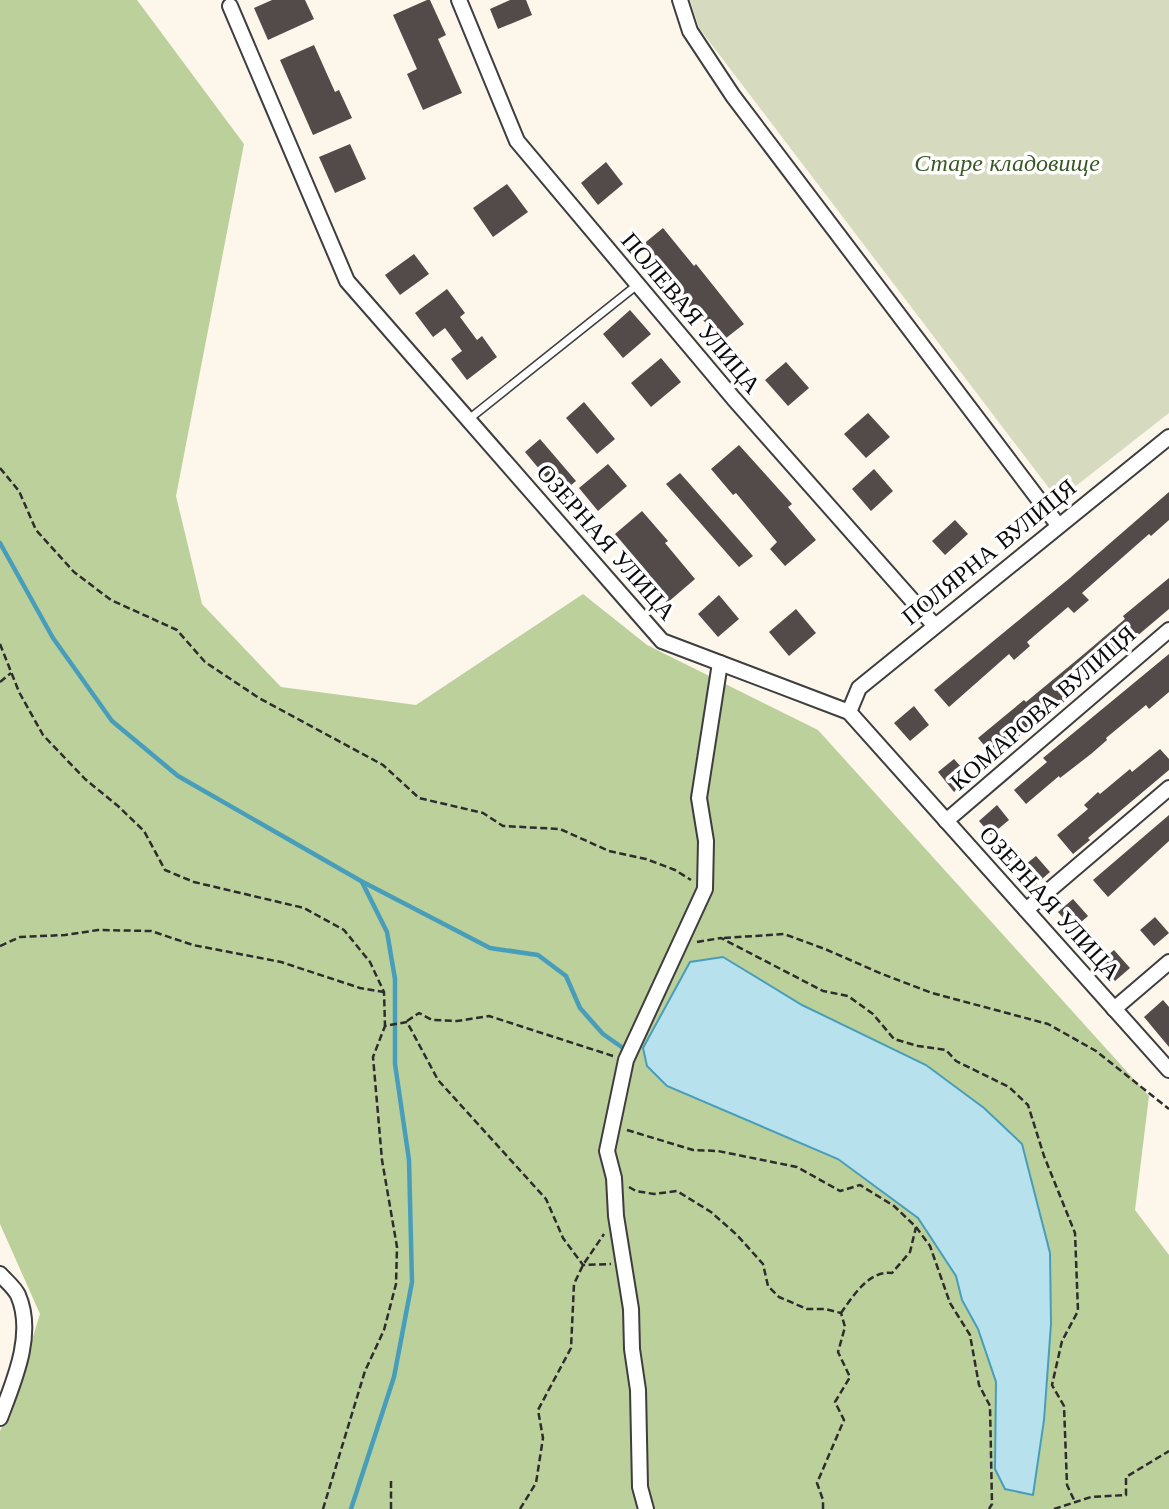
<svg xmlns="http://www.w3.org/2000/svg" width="1169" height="1509" viewBox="0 0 1169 1509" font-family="'Libre Baskerville',serif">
	<rect width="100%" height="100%" fill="#fcf6eb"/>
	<path fill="#bbd09b" d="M0 0H137L244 144 176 496 202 604 281 687 416 705 583 594 647 645 818 730 1149 1096 1135 1210 1169 1255V1509H0V1431L14 1398 40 1314 0 1224Z"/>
	<path fill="#d6dbc0" d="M690 0H1169V413L1058 500 699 28Z"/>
	<path fill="#b7e1ed" stroke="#489eba" stroke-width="2" d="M723 957 802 1005 926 1065 984 1108 1022 1144 1050 1253 1051 1324 1044 1420 1033 1495 1005 1489 995 1469 996 1382 978 1329 962 1300 956 1276 918 1218 838 1159 667 1086 647 1066 643 1048 690 962Z"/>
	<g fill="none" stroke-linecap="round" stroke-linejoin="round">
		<g stroke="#489eba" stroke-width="4.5">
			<path d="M0 543 53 638 112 721 178 776 361 881 490 948 538 955 566 976 580 1008 603 1034 623 1048H628"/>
			<path d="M351 1509 394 1377 412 1282 409 1160 395 1064V979L387 932 362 882"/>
		</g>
	</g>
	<g fill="#524b49">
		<path d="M272 0H305L314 19 268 40 254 8Z"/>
		<path d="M427 0H430L446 35 438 39 462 93 423 110 407 74 417 69 393 15Z"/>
		<path d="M510 0H526L532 15 498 29 490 9Z"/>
		<path d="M314 45 335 92 339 90 352 118 313 135 280 60Z"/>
		<path d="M350 144 366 179 335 193 319 157Z"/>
		<path d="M606 162 623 184 598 205 581 183Z"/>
		<path d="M507 184 528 212 493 237 473 208Z"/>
		<path d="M663 228 694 266 696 264 744 324 721 342 695 310 693 312 641 246Z"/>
		<path d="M414 254 429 274 400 295 385 275Z"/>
		<path d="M447 289 465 313 460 317 477 340 482 336 497 357 467 380 451 359 462 351 445 328 433 337 415 313Z"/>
		<path d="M630 310 651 334 623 358 603 334Z"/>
		<path d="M661 358 681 382 651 407 631 383Z"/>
		<path d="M786 362 809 388 788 406 765 380Z"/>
		<path d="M584 402 615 439 597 454 566 418Z"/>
		<path d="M868 413 890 437 866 458 844 434Z"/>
		<path d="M540 439 576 481 560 494 525 452Z"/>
		<path d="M739 445 792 504 788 507 816 540 785 566 770 549 777 542 736 493 733 495 711 469Z"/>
		<path d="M608 464 627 486 598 511 579 488Z"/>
		<path d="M874 469 893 491 871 511 852 489Z"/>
		<path d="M680 473 753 556 739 567 666 484Z"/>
		<path d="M1169 492V520L1151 536 1149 534 1082 593 1089 600 1074 613 1068 607 1027 642 1030 646 1014 660 1009 654 949 707 934 690 1070 578Z"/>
		<path d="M642 511 668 541 665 543 695 579 667 603 645 577 649 574 615 534Z"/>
		<path d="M955 520 968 534 945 555 932 541Z"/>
		<path d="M1169 578V609L1098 669 1071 696 1058 707 1056 705 994 757 978 738 1024 700 1026 702 1084 654 1125 619 1123 616Z"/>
		<path d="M719 595 739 619 718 637 698 614Z"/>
		<path d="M796 609 816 633 789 656 769 632Z"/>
		<path d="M1169 654V692L1149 709 1146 705 1106 738 1107 740 1091 754 1060 778 1059 776 1026 804 1014 790 1047 762 1043 758Z"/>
		<path d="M914 706 929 725 910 741 894 723Z"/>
		<path d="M1160 749 1169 759V770L1088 838 1090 840 1073 854 1057 835 1088 809 1084 805 1098 792 1100 794 1130 769 1132 772Z"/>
		<path d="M954 759 971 778 954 792 938 772Z"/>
		<path d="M997 805 1009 820 991 835 979 821Z"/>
		<path d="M1169 815V841L1108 897 1093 880Z"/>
		<path d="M1036 856 1050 872 1034 886 1020 869Z"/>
		<path d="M1073 899 1088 916 1073 929 1058 912Z"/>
		<path d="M1155 917 1169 933 1154 946 1140 930Z"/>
		<path d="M1114 950 1130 968 1115 981 1099 963Z"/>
		<path d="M1163 1000 1169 1007V1047L1144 1017Z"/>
	</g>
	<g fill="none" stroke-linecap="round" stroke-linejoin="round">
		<defs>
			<path id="lane" d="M469 419 637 285"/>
			<g id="street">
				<path d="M459 0 517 141 734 399 934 625"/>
				<path d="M680 0 690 31 733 96 1058 525"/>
				<path d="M230 6 347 281 662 641 849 712 1169 1070"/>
				<path d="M849 712 859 688 1169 437"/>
				<path d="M946 821 1169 630"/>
				<path d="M1026 910 1169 788"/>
				<path d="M1114 1009 1169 962"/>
				<path d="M0 1274C6 1281 14 1287 18 1295 35 1334 14 1381 0 1418"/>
				<path d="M646 1509 640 1487 638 1390 632 1349 631 1309 616 1216 614 1178 607 1151 626 1060 705 889 706 841 699 798 720 663"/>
			</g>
		</defs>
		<use href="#lane" stroke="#3e3e3e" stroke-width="10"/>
		<use href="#street" stroke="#3e3e3e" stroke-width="18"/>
		<g stroke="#2d2d2d" stroke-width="2.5" stroke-dasharray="7 3.5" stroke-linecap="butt">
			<path d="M0 468 19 491 36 530 74 572 111 600 177 630 205 662 259 698 383 765 419 798 483 813 503 826 560 829 609 851 646 859 675 870 691 880"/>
			<path d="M0 644 19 692 43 735 85 779 118 806 144 831 165 870 194 882 304 908 344 930 370 962 384 992 385 1026"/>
			<path d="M0 682 11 673"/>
			<path d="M724 938 784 934 825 949 882 974 932 993 1048 1024 1096 1051 1169 1109"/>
			<path d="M697 942 721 938 823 991 848 996 873 1014 894 1039 918 1046 946 1050 956 1061 1009 1087 1028 1105 1044 1156 1075 1233 1078 1311 1062 1341 1052 1385 1064 1406 1067 1485 1075 1502"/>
			<path d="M0 946 20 937 65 935 98 930 151 931 193 945 281 962 360 988 384 992"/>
			<path d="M407 1021 419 1013 432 1020 457 1021 489 1016 613 1056"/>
			<path d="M627 1130 693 1150 718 1151 797 1167 840 1191 860 1185 894 1206 916 1227 930 1246 950 1303 970 1335 979 1385 990 1406 992 1504 989 1509"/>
			<path d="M629 1187 636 1191 654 1194 677 1191 711 1212 737 1235 763 1264 768 1286 779 1297 807 1309H825L841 1313 845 1327 838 1352 850 1377 835 1402 844 1420 817 1483 823 1500V1509"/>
			<path d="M841 1313C853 1296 869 1270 892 1273L910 1252 916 1227"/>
			<path d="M323 1509 365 1371 384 1330 396 1284 397 1247 382 1160 373 1057 385 1026 407 1022 438 1080 546 1199 563 1238 583 1265 611 1264"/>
			<path d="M391 1509V1481"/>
			<path d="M520 1509 536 1483 543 1438 538 1410 571 1348 574 1284 583 1265 604 1234"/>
			<path d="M1054 1509 1091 1497 1126 1495V1477L1169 1451"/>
		</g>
		<use href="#lane" stroke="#fff" stroke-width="7"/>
		<use href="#street" stroke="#fff" stroke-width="14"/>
	</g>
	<g text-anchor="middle" stroke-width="7" stroke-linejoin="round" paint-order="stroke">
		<g font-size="24" font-style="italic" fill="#385925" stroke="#fff">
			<text x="1007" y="171">Старе кладовище</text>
		</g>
		<g font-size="24" fill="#0b0b0b" stroke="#fff">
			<text transform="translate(691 313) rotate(50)" y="8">ПОЛЕВАЯ УЛИЦА</text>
			<text transform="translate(606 542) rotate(49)" y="8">ОЗЕРНАЯ УЛИЦА</text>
			<text transform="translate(989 552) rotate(-39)" y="8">ПОЛЯРНА ВУЛИЦЯ</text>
			<text transform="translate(1043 708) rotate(-41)" y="8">КОМАРОВА ВУЛИЦЯ</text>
			<text transform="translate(1050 903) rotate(48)" y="8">ОЗЕРНАЯ УЛИЦА</text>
		</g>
	</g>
</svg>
